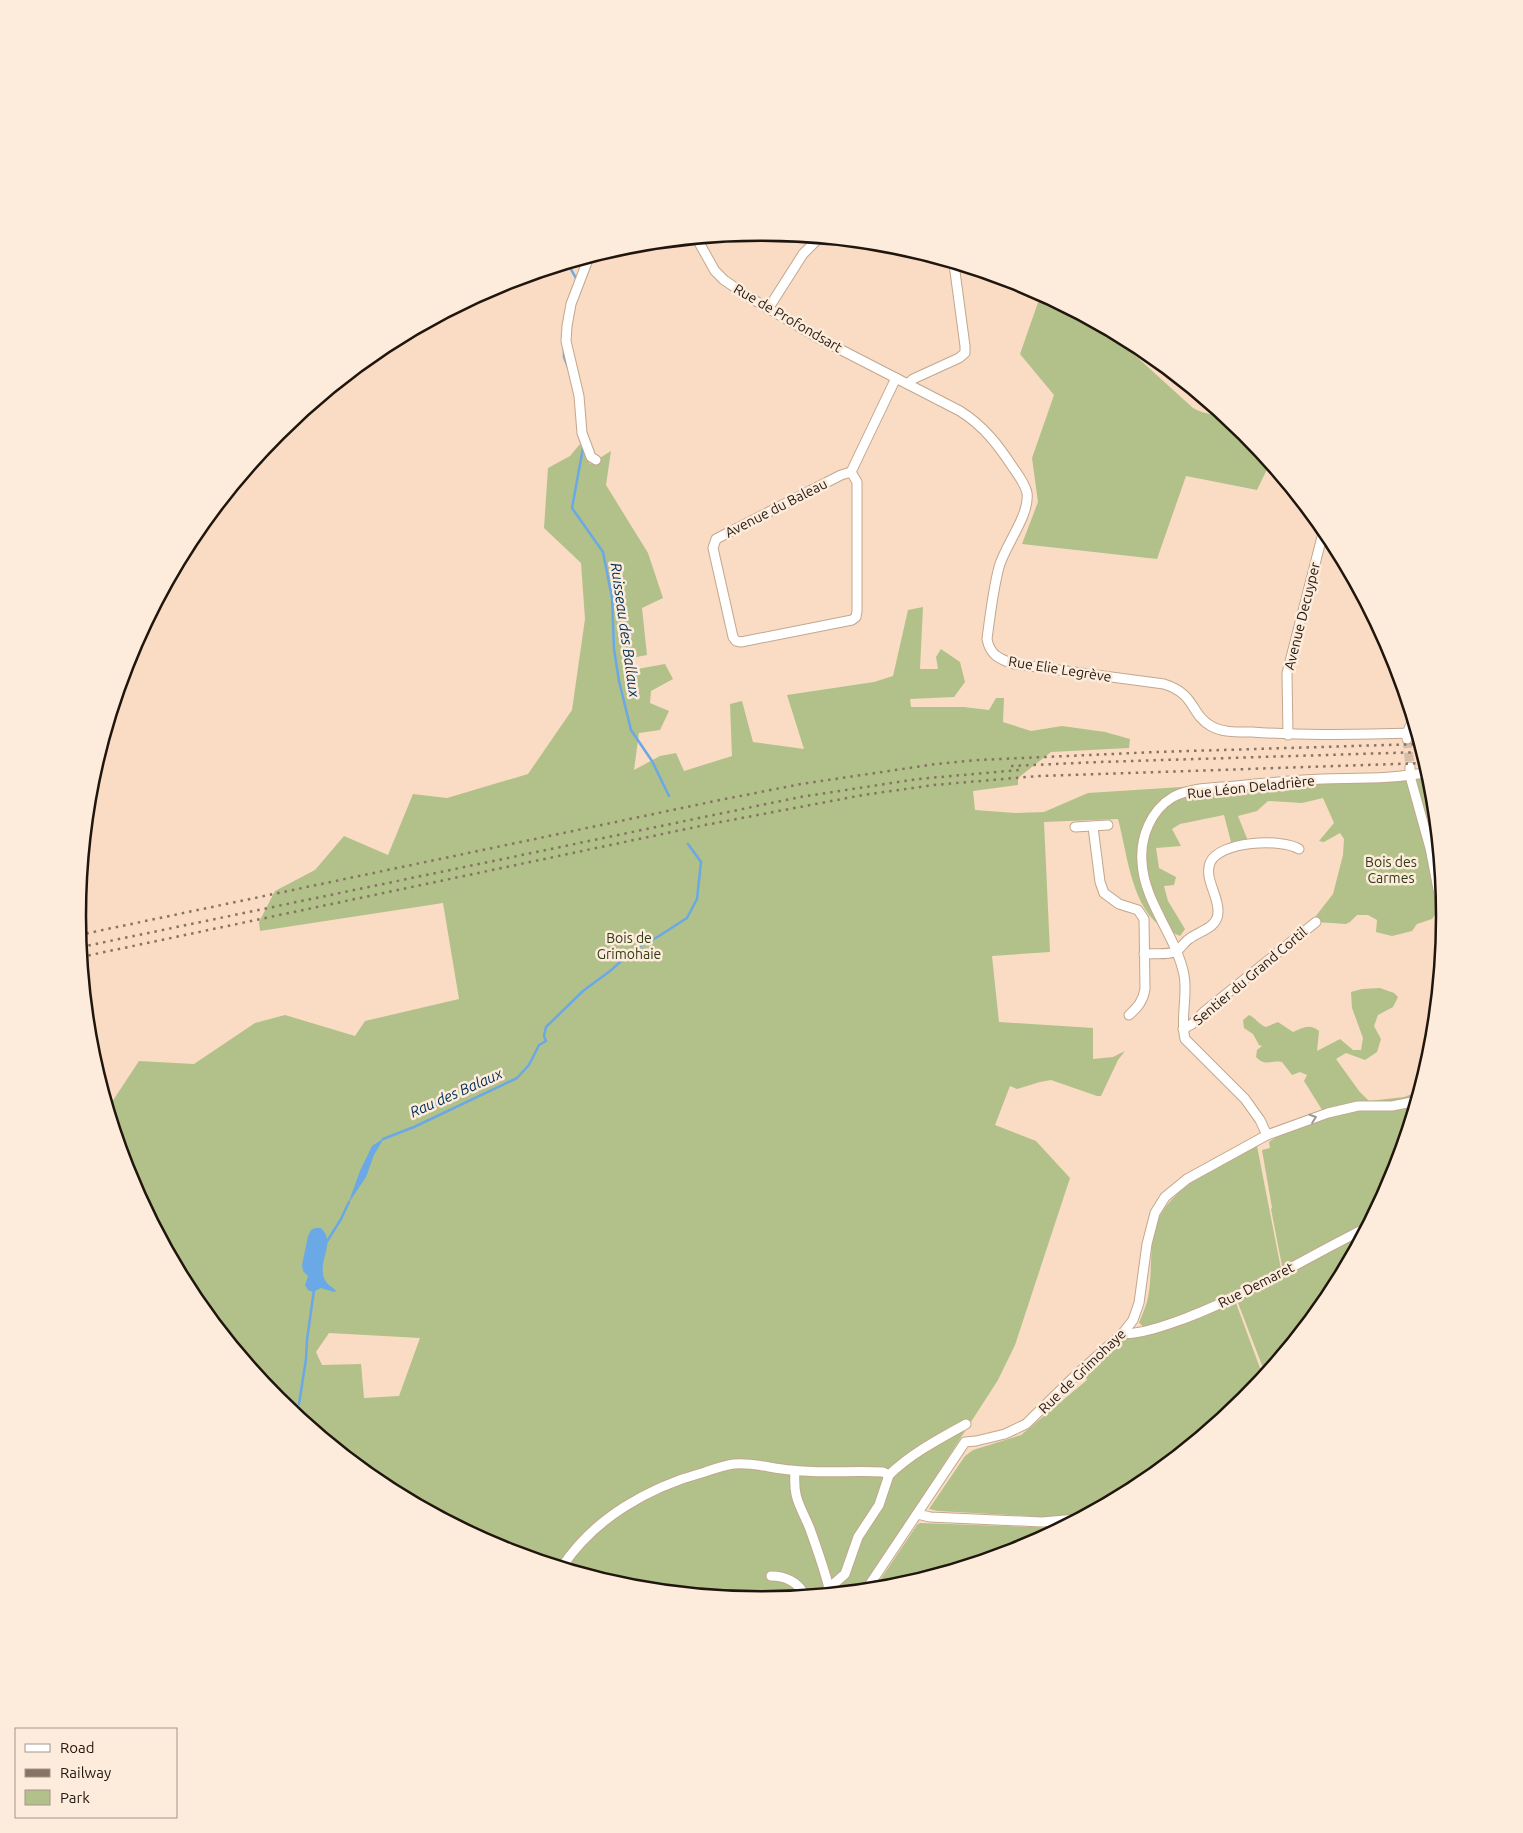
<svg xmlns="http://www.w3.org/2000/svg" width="1523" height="1833" viewBox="0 0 1523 1833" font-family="Ubuntu,sans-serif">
	<rect width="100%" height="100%" fill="#f9dcc3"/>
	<g fill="#b2c189" fill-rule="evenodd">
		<path d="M1041 294 1106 329 1193 408C1204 415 1219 414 1230 420 1246 430 1258 448 1270 463L1257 490 1186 476 1157 559 1022 544 1038 502 1032 458 1054 395 1020 354Z"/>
		<path d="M580 444 590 464 611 451 606 485 648 553 663 598 642 608 647 655 621 660 626 671 665 664 673 679 651 691 650 703 669 711 660 730 639 733 634 770 660 756 676 753 684 771 732 756 730 704 742 701 753 742 804 749 787 695 874 682 893 676 908 610 923 607 920 669H938L936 657 941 649 960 662 965 682 954 697 910 699 911 707H964L989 710 996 698H1004L1003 722 1031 731 1062 726 1105 732 1130 739 1129 748 1051 752 1018 778V785L973 791 975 810 1015 813 1044 812 1088 793 1429 771 1432 783 1445 911 1441 907 1432 919 1417 924 1412 931 1392 936 1376 932 1377 920 1368 915H1357L1350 922 1346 924 1316 922 1315 917 1333 894 1343 855 1344 839 1340 833 1324 842 1319 841 1334 823 1323 798 1302 803 1268 801 1257 811 1238 816 1248 841 1231 842 1224 815 1180 824 1172 829 1181 846 1156 848 1159 868 1176 877 1174 885 1164 886 1168 901 1185 929 1180 936C1176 934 1170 932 1166 930 1131 909 1128 856 1118 819L1044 822 1050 952 992 956 999 1022 1093 1028V1059L1113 1057 1125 1051 1118 1060 1101 1096H1097L1051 1080 1040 1082 1017 1089 1010 1086 995 1125 1036 1141 1070 1178 1015 1345 998 1380 862 1591 761 1600 628 1587 499 1548 381 1485 278 1400 193 1296 129 1178 108 1108 139 1061 194 1064 255 1023 285 1015 355 1036 365 1021 459 999 443 903 260 931 259 922 275 891 315 870 344 836 388 855 413 794 447 798 528 774 572 710 585 619 581 563 544 528 548 468 570 456ZM329 1333 420 1338 399 1396 364 1398 361 1364 322 1365 316 1352Z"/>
		<path d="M1380 988 1394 993 1398 997 1393 1007 1378 1015 1374 1026 1381 1039 1377 1052 1365 1060 1346 1053 1336 1059 1359 1091 1369 1101 1404 1097 1420 1091 1393 1179 1369 1224 1307 1253 1308 1257 1365 1231 1330 1297 1245 1400 1141 1485 1077 1520H1030L1028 1516 938 1511 929 1509 965 1456 973 1450 1021 1435 1087 1380 1085 1374 1123 1339 1236 1303 1260 1368H1263L1238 1303 1242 1301 1245 1297 1251 1293 1253 1288 1283 1271 1271 1209 1272 1208 1262 1150 1270 1148 1269 1142 1276 1137 1324 1113 1304 1081 1307 1075 1300 1072 1292 1075 1282 1062C1270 1060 1266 1067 1256 1057L1257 1050 1262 1046 1259 1045 1253 1034 1244 1028 1243 1020 1249 1015C1256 1018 1258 1024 1266 1027L1278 1022 1293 1032C1302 1028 1310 1023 1319 1031L1317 1051 1340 1039 1353 1050H1361L1363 1038 1352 1008 1351 992 1362 989Z"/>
		<path d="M1257 1146 1281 1269C1237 1293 1192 1314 1144 1327L1139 1323C1141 1317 1144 1311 1146 1305 1153 1283 1149 1255 1154 1232 1163 1189 1221 1164 1257 1146Z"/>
		<path d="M920 1523 1062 1528 1023 1549 895 1587 874 1589 917 1525Z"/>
	</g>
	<g fill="#6aa8e6">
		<path d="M384 1138 374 1155 366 1177 348 1204 360 1171 372 1146Z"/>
		<path d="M315 1228H321C337 1243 316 1262 325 1280 327 1285 333 1287 336 1291L334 1292 321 1288 313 1292 308 1290 305 1285 308 1276 303 1271 302 1265 308 1236 311 1230Z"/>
	</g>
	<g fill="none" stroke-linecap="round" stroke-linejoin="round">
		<g stroke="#6aa8e6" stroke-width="2.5">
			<path d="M568 264 577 280"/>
			<path d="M564 348V357L568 367"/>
			<path d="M583 448 572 508 603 552 612 598 614 649 619 681 631 730 652 761 669 796"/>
			<path d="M383 1139 414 1127 517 1078 529 1065 539 1045 546 1041 544 1036 546 1027 583 991 610 971 635 949 659 936 687 918 697 899 701 862 688 844"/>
			<path d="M326 1243 341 1219 349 1202"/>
			<path d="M299 1404 306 1359 307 1340 314 1290"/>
		</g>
		<path stroke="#d8bea8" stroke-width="9" stroke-dasharray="9 4.5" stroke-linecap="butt" d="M1407 739 1410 767"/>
		<defs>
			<g id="street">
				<path d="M697 239 715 271 724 280 749 297 820 339 960 411C984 426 999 446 1014 469 1019 476 1025 484 1027 493 1030 515 1005 545 999 567 993 590 990 616 987 639 990 655 999 659 1014 664L1164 684C1196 694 1190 714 1211 726 1223 733 1239 732 1252 732 1307 736 1362 734 1417 733"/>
				<path d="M589 257 571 304 567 326 566 341 579 396 582 433 591 457 596 460"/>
				<path d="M768 309 803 254 819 238"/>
				<path d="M908 384 913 379 959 358 965 353V346L954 264"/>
				<path d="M851 472 857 482V611L856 617 852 620 741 642 736 641 733 637 713 548 716 539 841 475 851 472 896 378"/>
				<path d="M1288 735 1287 673 1324 529"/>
				<path d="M1407 739V733L1413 720"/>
				<path d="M1410 767V776L1430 848 1445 925"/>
				<path d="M1075 827 1108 825"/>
				<path d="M1093 827 1100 882 1104 893 1119 904 1138 910 1144 919 1145 989C1143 1001 1138 1007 1129 1015"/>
				<path d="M1144 954C1153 953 1166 955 1175 952 1180 950 1184 942 1189 939 1199 931 1218 928 1218 912 1219 896 1204 879 1210 863 1219 841 1281 838 1299 849"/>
				<path d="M1183 1029 1192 1024 1205 1011 1316 922"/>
				<path d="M1267 1135 1260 1120 1245 1099 1185 1039C1180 1018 1188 996 1184 975 1176 935 1144 903 1142 862 1140 837 1151 810 1173 797 1192 787 1216 788 1236 786 1265 783 1294 780 1323 779 1358 778 1395 779 1429 772"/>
				<path d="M1123 1333C1127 1333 1130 1334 1134 1333 1152 1331 1169 1324 1186 1318 1249 1294 1307 1257 1368 1227"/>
				<path d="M795 1471C793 1500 800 1504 810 1529 817 1549 824 1568 829 1588"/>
				<path d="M917 1514 930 1517 1042 1522 1077 1519"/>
				<path d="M562 1567C594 1518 649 1487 705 1472 714 1469 725 1465 734 1464 753 1462 773 1469 791 1470 822 1474 853 1470 883 1472L889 1475C912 1453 939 1439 966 1424"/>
				<path d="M771 1576C785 1576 799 1582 805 1596"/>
				<path d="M866 1590 965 1442 976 1441 1005 1434 1026 1424 1078 1373 1123 1333 1133 1320 1139 1303 1147 1244 1155 1213 1165 1197 1187 1179 1267 1135 1328 1113 1358 1106H1392L1417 1101"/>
				<path d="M821 1595 845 1574 858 1537 879 1505 889 1475"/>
			</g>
		</defs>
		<use href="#street" stroke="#c2a78e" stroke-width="11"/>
		<use href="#street" stroke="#fff" stroke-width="9"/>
		<g stroke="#867363" stroke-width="2.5" stroke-dasharray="2.5 5" stroke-linecap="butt">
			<path d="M1011 766 1099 762 1423 752"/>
			<path d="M79 935 720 800 801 784 936 764 978 760 1156 752 1420 744"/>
			<path d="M81 947 800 797 918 779 1019 770"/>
			<path d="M81 957 705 825 863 795 934 785 1038 776 1426 763"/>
		</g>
	</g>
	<defs><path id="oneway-chevron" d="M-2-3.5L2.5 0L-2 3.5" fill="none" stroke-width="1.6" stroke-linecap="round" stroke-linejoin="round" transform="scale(1.25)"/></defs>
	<use stroke="#9b9692" href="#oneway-chevron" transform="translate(1313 1118) rotate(-19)"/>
	<g text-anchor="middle" stroke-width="5" stroke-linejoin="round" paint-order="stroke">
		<g font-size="14" fill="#20160d" stroke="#fdecdc">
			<text transform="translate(788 318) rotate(30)" y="5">Rue de Profondsart</text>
			<text transform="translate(776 508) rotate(-27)" y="5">Avenue du Baleau</text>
			<text transform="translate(1302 616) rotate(-76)" y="5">Avenue Decuyper</text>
			<text transform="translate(1060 669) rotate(9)" y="5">Rue Elie Legrève</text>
			<text transform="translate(1251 787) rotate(-6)" y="5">Rue Léon Deladrière</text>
			<text transform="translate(1250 976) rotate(-40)" y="5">Sentier du Grand Cortil</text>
			<text transform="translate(1256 1285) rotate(-27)" y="5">Rue Demaret</text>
			<text transform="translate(1082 1371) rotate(-44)" y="5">Rue de Grimohaye</text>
		</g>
		<g font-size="14" fill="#323b17" stroke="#fdecdc">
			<text x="1391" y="867">Bois des<tspan x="1391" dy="16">Carmes</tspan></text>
			<text x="629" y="943">Bois de<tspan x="629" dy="16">Grimohaie</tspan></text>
		</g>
		<g font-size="15" font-style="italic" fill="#003057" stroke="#fdecdc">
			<text transform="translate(625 630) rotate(82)" y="5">Ruisseau des Ballaux</text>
			<text transform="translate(456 1093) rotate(-24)" y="5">Rau des Balaux</text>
		</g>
	</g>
	<path d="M0 0H1523V1833H0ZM86 916a675 675 0 1 1 1350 0a675 675 0 1 1-1350 0Z" fill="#fdecdc" fill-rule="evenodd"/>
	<path fill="none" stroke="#20160d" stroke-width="2.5" d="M86 916a675 675 0 1 1 1350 0a675 675 0 1 1-1350 0Z"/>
	<rect x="15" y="1728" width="162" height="90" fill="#fdecdc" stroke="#a59689"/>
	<rect x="25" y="1744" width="25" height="8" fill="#ffffff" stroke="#a59689"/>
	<text x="60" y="1753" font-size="15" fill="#20160d">Road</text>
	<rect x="25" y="1769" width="25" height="8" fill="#867363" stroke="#a59689"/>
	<text x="60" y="1778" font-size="15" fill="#20160d">Railway</text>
	<rect x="25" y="1790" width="25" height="15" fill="#b2c189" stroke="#a59689"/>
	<text x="60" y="1803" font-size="15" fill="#20160d">Park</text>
</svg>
